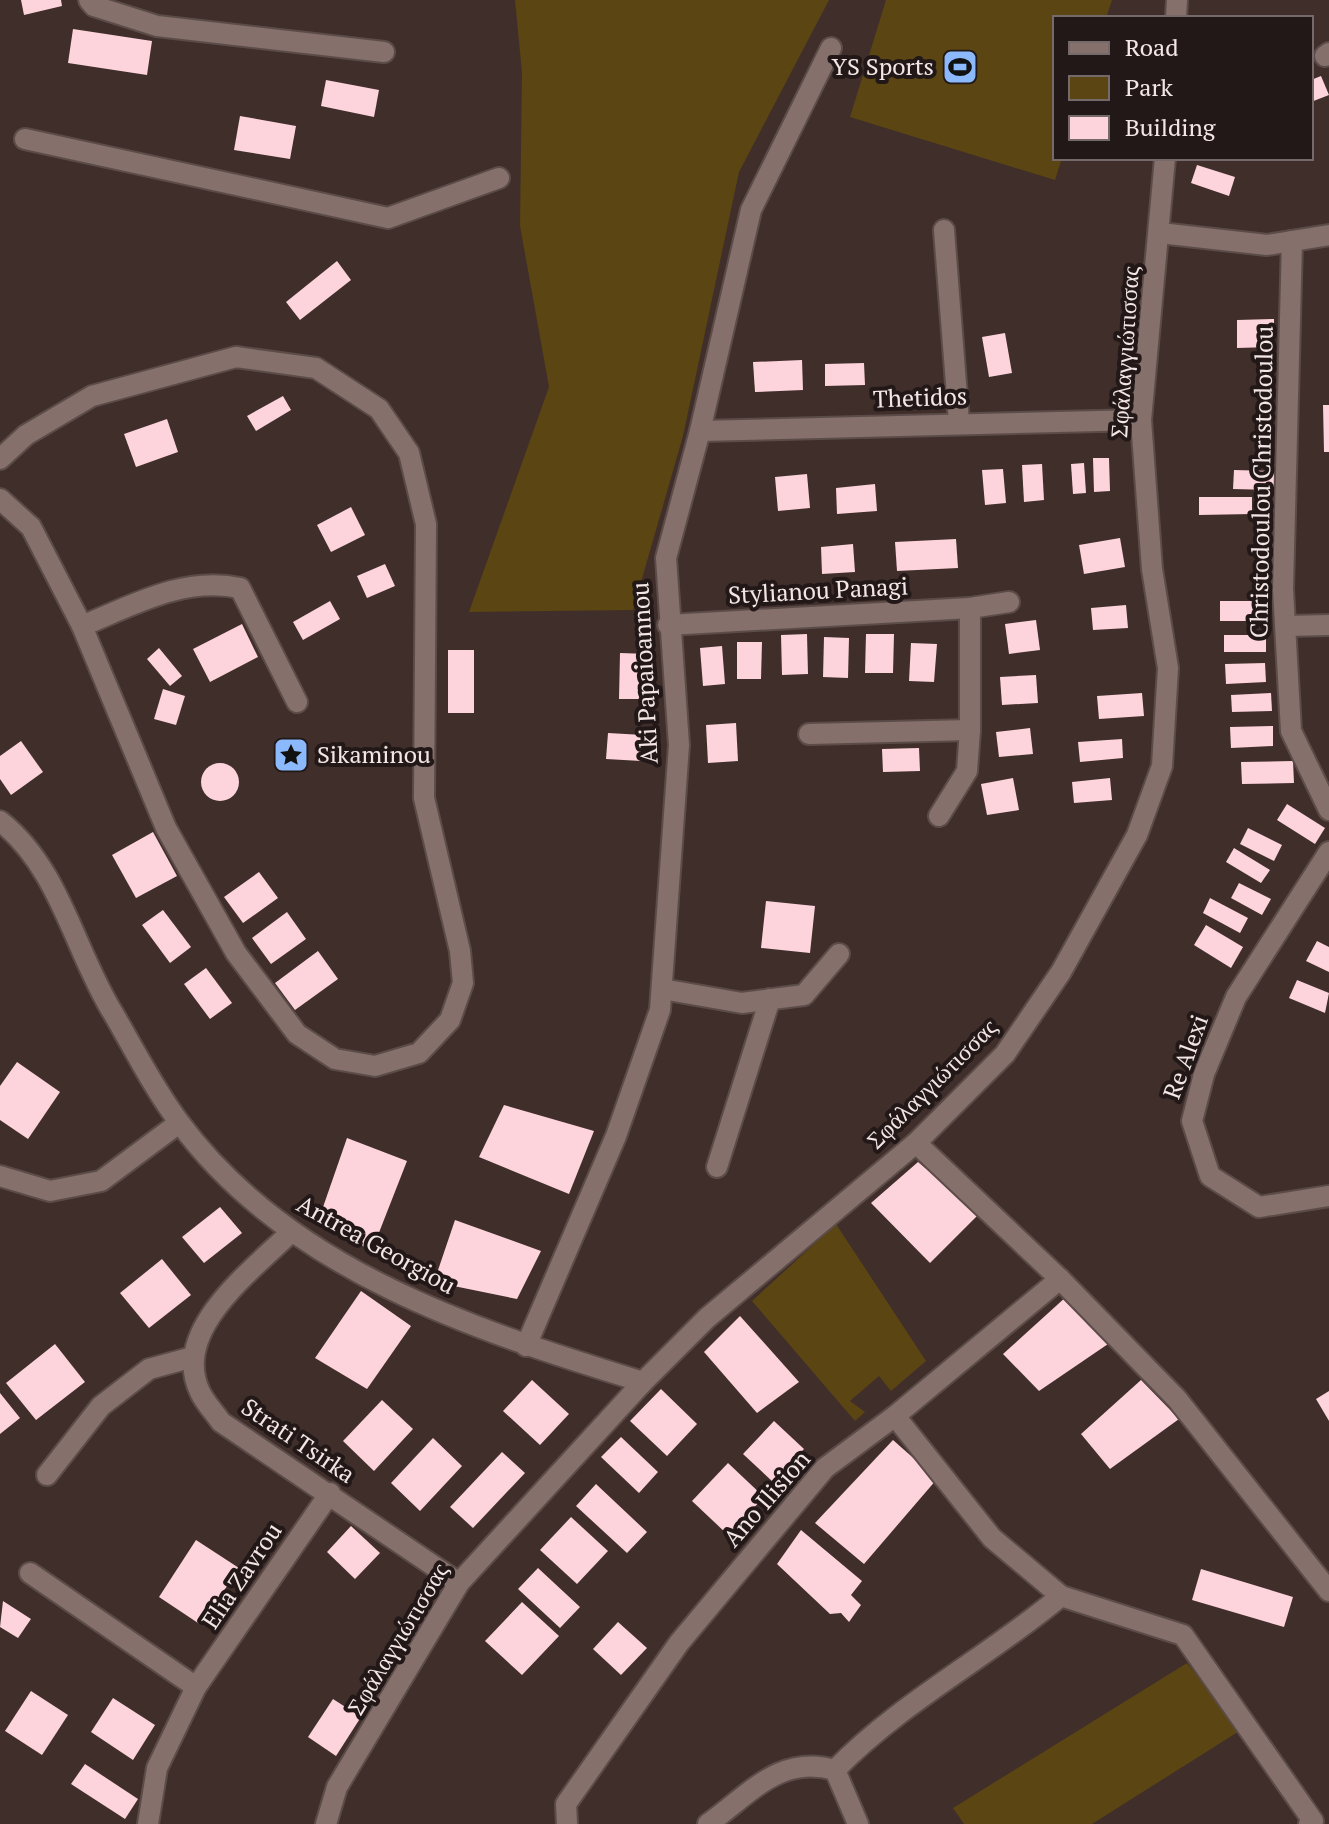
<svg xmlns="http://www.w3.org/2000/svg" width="1329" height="1824" viewBox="0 0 1329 1824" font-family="'PT Serif',serif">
	<rect width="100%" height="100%" fill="#402e2a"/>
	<g fill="#5a4513">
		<path d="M515 0H829L739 172 683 436 633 610 469 612 549 387 520 226 522 73Z"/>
		<path d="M886 0H1112L1106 18H1055V158H1062L1055 180 850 117Z"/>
		<path d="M836 1224 926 1361 891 1391 879 1376 850 1401 865 1412 855 1421 752 1301Z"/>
		<path d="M1187 1663 1241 1730 1092 1824H964L953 1808Z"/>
	</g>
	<g fill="#fdd4dc">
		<path d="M21 0H61L62 6 24 15Z"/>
		<path d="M73 29 152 41 147 75 68 63Z"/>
		<path d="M1321 76 1329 95 1311 102V80Z"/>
		<path d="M326 80 379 90 374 117 321 106Z"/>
		<path d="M240 116 296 126 290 159 234 150Z"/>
		<path d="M1197 165 1235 177 1229 196 1191 183Z"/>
		<path d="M337 261 351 280 300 320 286 302Z"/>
		<path d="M1274 319V347L1237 348V320Z"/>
		<path d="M1005 333 1012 373 989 377 982 337Z"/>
		<path d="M802 360 803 390 755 392 753 362Z"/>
		<path d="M864 363 865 385 825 386V364Z"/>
		<path d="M283 396 291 410 256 431 247 416Z"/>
		<path d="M1323 405H1329V452H1324Z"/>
		<path d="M167 419 178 452 136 467 124 434Z"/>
		<path d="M1093 458H1109L1110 491 1094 492Z"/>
		<path d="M1084 463 1086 493 1073 494 1071 464Z"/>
		<path d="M1042 464 1044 500 1024 502 1022 465Z"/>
		<path d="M1003 469 1006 503 985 505 982 470Z"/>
		<path d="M1234 470 1275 471V490L1233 489Z"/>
		<path d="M807 474 810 508 778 511 775 477Z"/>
		<path d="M875 484 877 511 837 514 836 488Z"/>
		<path d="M1199 497H1252V514L1199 515Z"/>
		<path d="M351 507 365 535 331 552 317 525Z"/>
		<path d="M1120 538 1125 567 1084 574 1079 545Z"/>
		<path d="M956 539 958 568 897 571 895 542Z"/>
		<path d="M853 544 855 572 822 574 821 547Z"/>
		<path d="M385 564 395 586 367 598 357 576Z"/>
		<path d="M330 601 340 619 303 640 293 622Z"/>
		<rect x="1220" y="601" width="36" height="20"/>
		<path d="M1126 605 1128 628 1093 630 1091 608Z"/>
		<path d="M1036 620 1040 650 1009 654 1005 624Z"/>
		<path d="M242 624 258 657 210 682 193 649Z"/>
		<path d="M807 634 808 674 782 675 781 635Z"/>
		<path d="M866 634H894L893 673H865Z"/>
		<rect x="1224" y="635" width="42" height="17"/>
		<path d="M824 637 849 638 848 678 823 677Z"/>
		<path d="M737 642H762L761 679H737Z"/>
		<path d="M911 643 937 644 934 682 909 681Z"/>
		<path d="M722 646 725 684 703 686 700 648Z"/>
		<path d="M159 648 182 676 170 686 147 659Z"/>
		<rect x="448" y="650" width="26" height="63"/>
		<path d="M620 653 649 654V699H619Z"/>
		<path d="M1265 663 1266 682 1226 684 1225 664Z"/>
		<path d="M1036 675 1038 703 1002 705 1000 677Z"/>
		<path d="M163 689 185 696 176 725 154 719Z"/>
		<path d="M1142 693 1144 716 1099 719 1097 696Z"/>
		<path d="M1271 693 1272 711 1232 712 1231 695Z"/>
		<path d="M736 723 738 761 708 763 706 725Z"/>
		<path d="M1273 726V746L1231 748 1230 727Z"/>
		<path d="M1030 728 1033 754 999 757 996 732Z"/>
		<path d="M608 733 643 735 641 761 606 759Z"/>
		<path d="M1122 739 1123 758 1080 762 1078 742Z"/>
		<path d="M21 741 43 772 11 795 0 779V756Z"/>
		<path d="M919 748 920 771 883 772 882 749Z"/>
		<path d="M1293 761 1294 783 1242 784 1241 762Z"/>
		<circle cx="220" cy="782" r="19"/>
		<path d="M1013 778 1019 810 987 815 981 784Z"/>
		<path d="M1110 778 1112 800 1074 803 1072 782Z"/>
		<path d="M1287 804 1325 828 1315 844 1277 820Z"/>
		<path d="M1248 828 1282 845 1274 861 1240 844Z"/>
		<path d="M153 832 177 876 136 898 112 855Z"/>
		<path d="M1234 848 1270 870 1261 883 1226 862Z"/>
		<path d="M259 872 278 898 243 923 224 897Z"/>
		<path d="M1239 883 1271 899 1262 915 1231 898Z"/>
		<path d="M1210 898 1248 918 1240 933 1203 913Z"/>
		<path d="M766 901 815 906 810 953 761 948Z"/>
		<path d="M163 910 191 947 170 963 142 925Z"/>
		<path d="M287 912 306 939 271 964 252 938Z"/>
		<path d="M1206 925 1243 947 1231 968 1194 945Z"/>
		<path d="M1317 941 1329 947V972L1306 961Z"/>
		<path d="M318 951 338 979 295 1010 275 983Z"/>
		<path d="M206 968 232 1003 210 1019 184 984Z"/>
		<path d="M1297 980 1329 993 1325 1013 1289 998Z"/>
		<path d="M17 1062 60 1092 28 1139 0 1120V1086Z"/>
		<path d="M504 1105 594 1131 569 1194 479 1157Z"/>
		<path d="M347 1138 407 1161 371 1253 322 1210Z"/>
		<path d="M918 1162 980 1213 930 1263 871 1203Z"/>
		<path d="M220 1207 242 1233 204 1263 182 1237Z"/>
		<path d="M455 1220 541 1251 517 1299 434 1282Z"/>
		<path d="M162 1259 191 1295 149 1328 120 1293Z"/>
		<path d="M361 1291 411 1326 367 1389 315 1358Z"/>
		<path d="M1067 1296 1111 1342 1039 1391 1003 1354Z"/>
		<path d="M740 1316 799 1382 757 1413 704 1352Z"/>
		<path d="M55 1344 85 1382 36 1420 6 1383Z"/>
		<path d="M532 1380 569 1414 540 1445 503 1411Z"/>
		<path d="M1141 1380 1179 1419 1110 1469 1081 1434Z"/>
		<path d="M661 1389 697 1424 667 1456 630 1421Z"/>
		<path d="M1329 1391V1421L1316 1399Z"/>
		<path d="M0 1393 20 1418 0 1434Z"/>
		<path d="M382 1400 413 1429 374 1471 343 1441Z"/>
		<path d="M774 1421 804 1449 773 1482 743 1454Z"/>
		<path d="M621 1437 658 1472 639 1493 601 1457Z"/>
		<path d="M433 1438 462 1466 420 1511 391 1483Z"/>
		<path d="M893 1440 937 1479 864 1564 815 1523Z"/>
		<path d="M502 1452 525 1473 473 1528 450 1507Z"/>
		<path d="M728 1463 764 1497 728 1535 692 1501Z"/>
		<path d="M596 1484 647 1532 627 1553 576 1506Z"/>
		<path d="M571 1517 608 1551 577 1584 540 1550Z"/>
		<path d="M351 1526 380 1553 355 1579 327 1552Z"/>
		<path d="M801 1530 862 1581 851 1595 861 1605 849 1622 841 1613 830 1614 777 1564Z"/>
		<path d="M196 1540 239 1568 201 1625 159 1597Z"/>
		<path d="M538 1568 580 1607 560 1628 518 1589Z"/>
		<path d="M1201 1569 1293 1597 1284 1627 1192 1600Z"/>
		<path d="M3 1601 31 1619 18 1638 0 1627Z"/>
		<path d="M522 1602 559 1636 522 1675 485 1641Z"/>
		<path d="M618 1622 647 1648 621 1675 593 1649Z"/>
		<path d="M31 1691 68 1715 42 1755 5 1731Z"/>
		<path d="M113 1698 155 1725 133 1760 91 1732Z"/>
		<path d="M333 1699 361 1717 336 1756 308 1737Z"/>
		<path d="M85 1764 138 1799 125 1819 71 1784Z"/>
	</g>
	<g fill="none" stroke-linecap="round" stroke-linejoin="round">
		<defs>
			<g id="minor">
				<path d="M89 0 94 6 157 26 384 52"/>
				<path d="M1325 56 1329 53"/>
				<path d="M25 139 388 218 499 178"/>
				<path d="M944 230 959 422"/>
				<path d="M1160 233 1267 245 1329 235"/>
				<path d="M1292 241 1283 589 1291 731 1329 810"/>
				<path d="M700 431 1141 420"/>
				<path d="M0 459 26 435 92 396 236 357 316 368 379 409 409 453 426 524 424 798 460 951 463 983 450 1020 419 1053 375 1066 335 1059 297 1034 236 953 166 828 82 626 31 527 0 499"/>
				<path d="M668 625 970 608 1009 602"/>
				<path d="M82 626C133 605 184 576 240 588L297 702"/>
				<path d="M1286 626 1329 625"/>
				<path d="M809 734 970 730"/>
				<path d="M939 816 967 771 970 730V608"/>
				<path d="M0 821C60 868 74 950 113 1013 134 1049 154 1089 179 1122 288 1270 474 1330 643 1382"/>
				<path d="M1329 852 1236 997 1204 1074 1192 1121 1210 1176 1259 1207 1329 1196"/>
				<path d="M662 989 742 1003 804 995 839 954"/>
				<path d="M916 1143 1060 1279 1177 1399 1329 1591"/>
				<path d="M717 1167 770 999"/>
				<path d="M0 1176 50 1191 101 1181 179 1123"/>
				<path d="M291 1232C253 1270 170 1330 200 1392 205 1403 215 1413 221 1422L459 1583"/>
				<path d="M526 1346 616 1136 660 1010 679 745 666 558 700 431 751 210 831 48"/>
				<path d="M895 1416 992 1538 1061 1596 1183 1635 1313 1821 1309 1824"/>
				<path d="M47 1475 101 1406 149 1369 193 1357"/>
				<path d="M30 1573 196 1687"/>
				<path d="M835 1770 858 1824"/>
				<path d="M148 1824 157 1768 196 1687 330 1493"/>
				<path d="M567 1824 566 1804 679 1643 825 1468 895 1416 1060 1279"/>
				<path d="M708 1824C750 1794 780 1754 835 1770 901 1702 988 1657 1061 1596"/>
			</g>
			<g id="tertiary">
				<path d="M1176 18 1177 0"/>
				<path d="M326 1824 337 1787 459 1583 643 1382 707 1318 916 1143 1005 1054 1061 972 1137 835 1162 766 1168 668 1152 569 1141 420 1165 158"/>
			</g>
		</defs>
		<use href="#minor" stroke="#5c4c49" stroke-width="24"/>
		<use href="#tertiary" stroke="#5c4c49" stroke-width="24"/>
		<use href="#minor" stroke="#85706b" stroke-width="20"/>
		<use href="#tertiary" stroke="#85706b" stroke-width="20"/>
	</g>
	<defs>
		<symbol id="stadium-square" viewBox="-11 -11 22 22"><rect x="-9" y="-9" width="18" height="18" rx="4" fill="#8cb9fc" stroke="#211817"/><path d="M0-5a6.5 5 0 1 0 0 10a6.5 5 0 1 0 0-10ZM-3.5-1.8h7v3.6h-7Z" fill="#111"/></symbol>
		<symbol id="sight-square" viewBox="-11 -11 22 22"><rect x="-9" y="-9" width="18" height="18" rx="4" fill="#8cb9fc" stroke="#211817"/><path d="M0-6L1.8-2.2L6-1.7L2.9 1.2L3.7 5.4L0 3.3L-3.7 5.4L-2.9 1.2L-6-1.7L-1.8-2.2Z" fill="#111"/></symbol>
	</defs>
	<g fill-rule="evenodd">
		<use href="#stadium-square" x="940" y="47" width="40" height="40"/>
		<use href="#sight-square" x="271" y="735" width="40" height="40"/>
	</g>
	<g text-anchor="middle" stroke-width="8" stroke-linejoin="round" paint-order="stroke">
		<g font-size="24" fill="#f3e6e4" stroke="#211817" text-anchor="end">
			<text x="934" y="75">YS Sports</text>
			<text x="317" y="763" text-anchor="start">Sikaminou</text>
		</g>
		<g font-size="24" fill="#f3e6e4" stroke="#211817">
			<text transform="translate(1125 352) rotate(-86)" y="8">Σφάλαγγιώτισσας</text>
			<text transform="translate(920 398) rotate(-2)" y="8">Thetidos</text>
			<text transform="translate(1262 482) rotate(-89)" y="8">Christodoulou Christodoulou</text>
			<text transform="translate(818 591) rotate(-3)" y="8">Stylianou Panagi</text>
			<text transform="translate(645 673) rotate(-93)" y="8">Aki Papaioannou</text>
			<text transform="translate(1186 1057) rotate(-70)" y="8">Re Alexi</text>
			<text transform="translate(932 1084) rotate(-45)" y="8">Σφάλαγγιώτισσας</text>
			<text transform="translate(376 1245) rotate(29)" y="8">Antrea Georgiou</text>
			<text transform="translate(298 1441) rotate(34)" y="8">Strati Tsirka</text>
			<text transform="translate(767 1499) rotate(-49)" y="8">Ano Ilision</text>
			<text transform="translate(242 1576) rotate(-56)" y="8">Elia Zavrou</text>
			<text transform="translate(398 1639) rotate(-59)" y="8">Σφάλαγγιώτισσας</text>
		</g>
	</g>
	<rect x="1053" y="16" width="260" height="144" fill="#211817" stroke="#756a69" stroke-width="2"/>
	<rect x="1069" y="42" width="40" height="12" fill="#85706b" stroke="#756a69" stroke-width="2"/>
	<text x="1125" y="56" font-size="24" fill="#f3e6e4">Road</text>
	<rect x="1069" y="76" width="40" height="24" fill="#5a4513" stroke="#756a69" stroke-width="2"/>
	<text x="1125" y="96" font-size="24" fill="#f3e6e4">Park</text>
	<rect x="1069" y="116" width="40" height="24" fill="#fdd4dc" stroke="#756a69" stroke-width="2"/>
	<text x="1125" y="136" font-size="24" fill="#f3e6e4">Building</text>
</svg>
